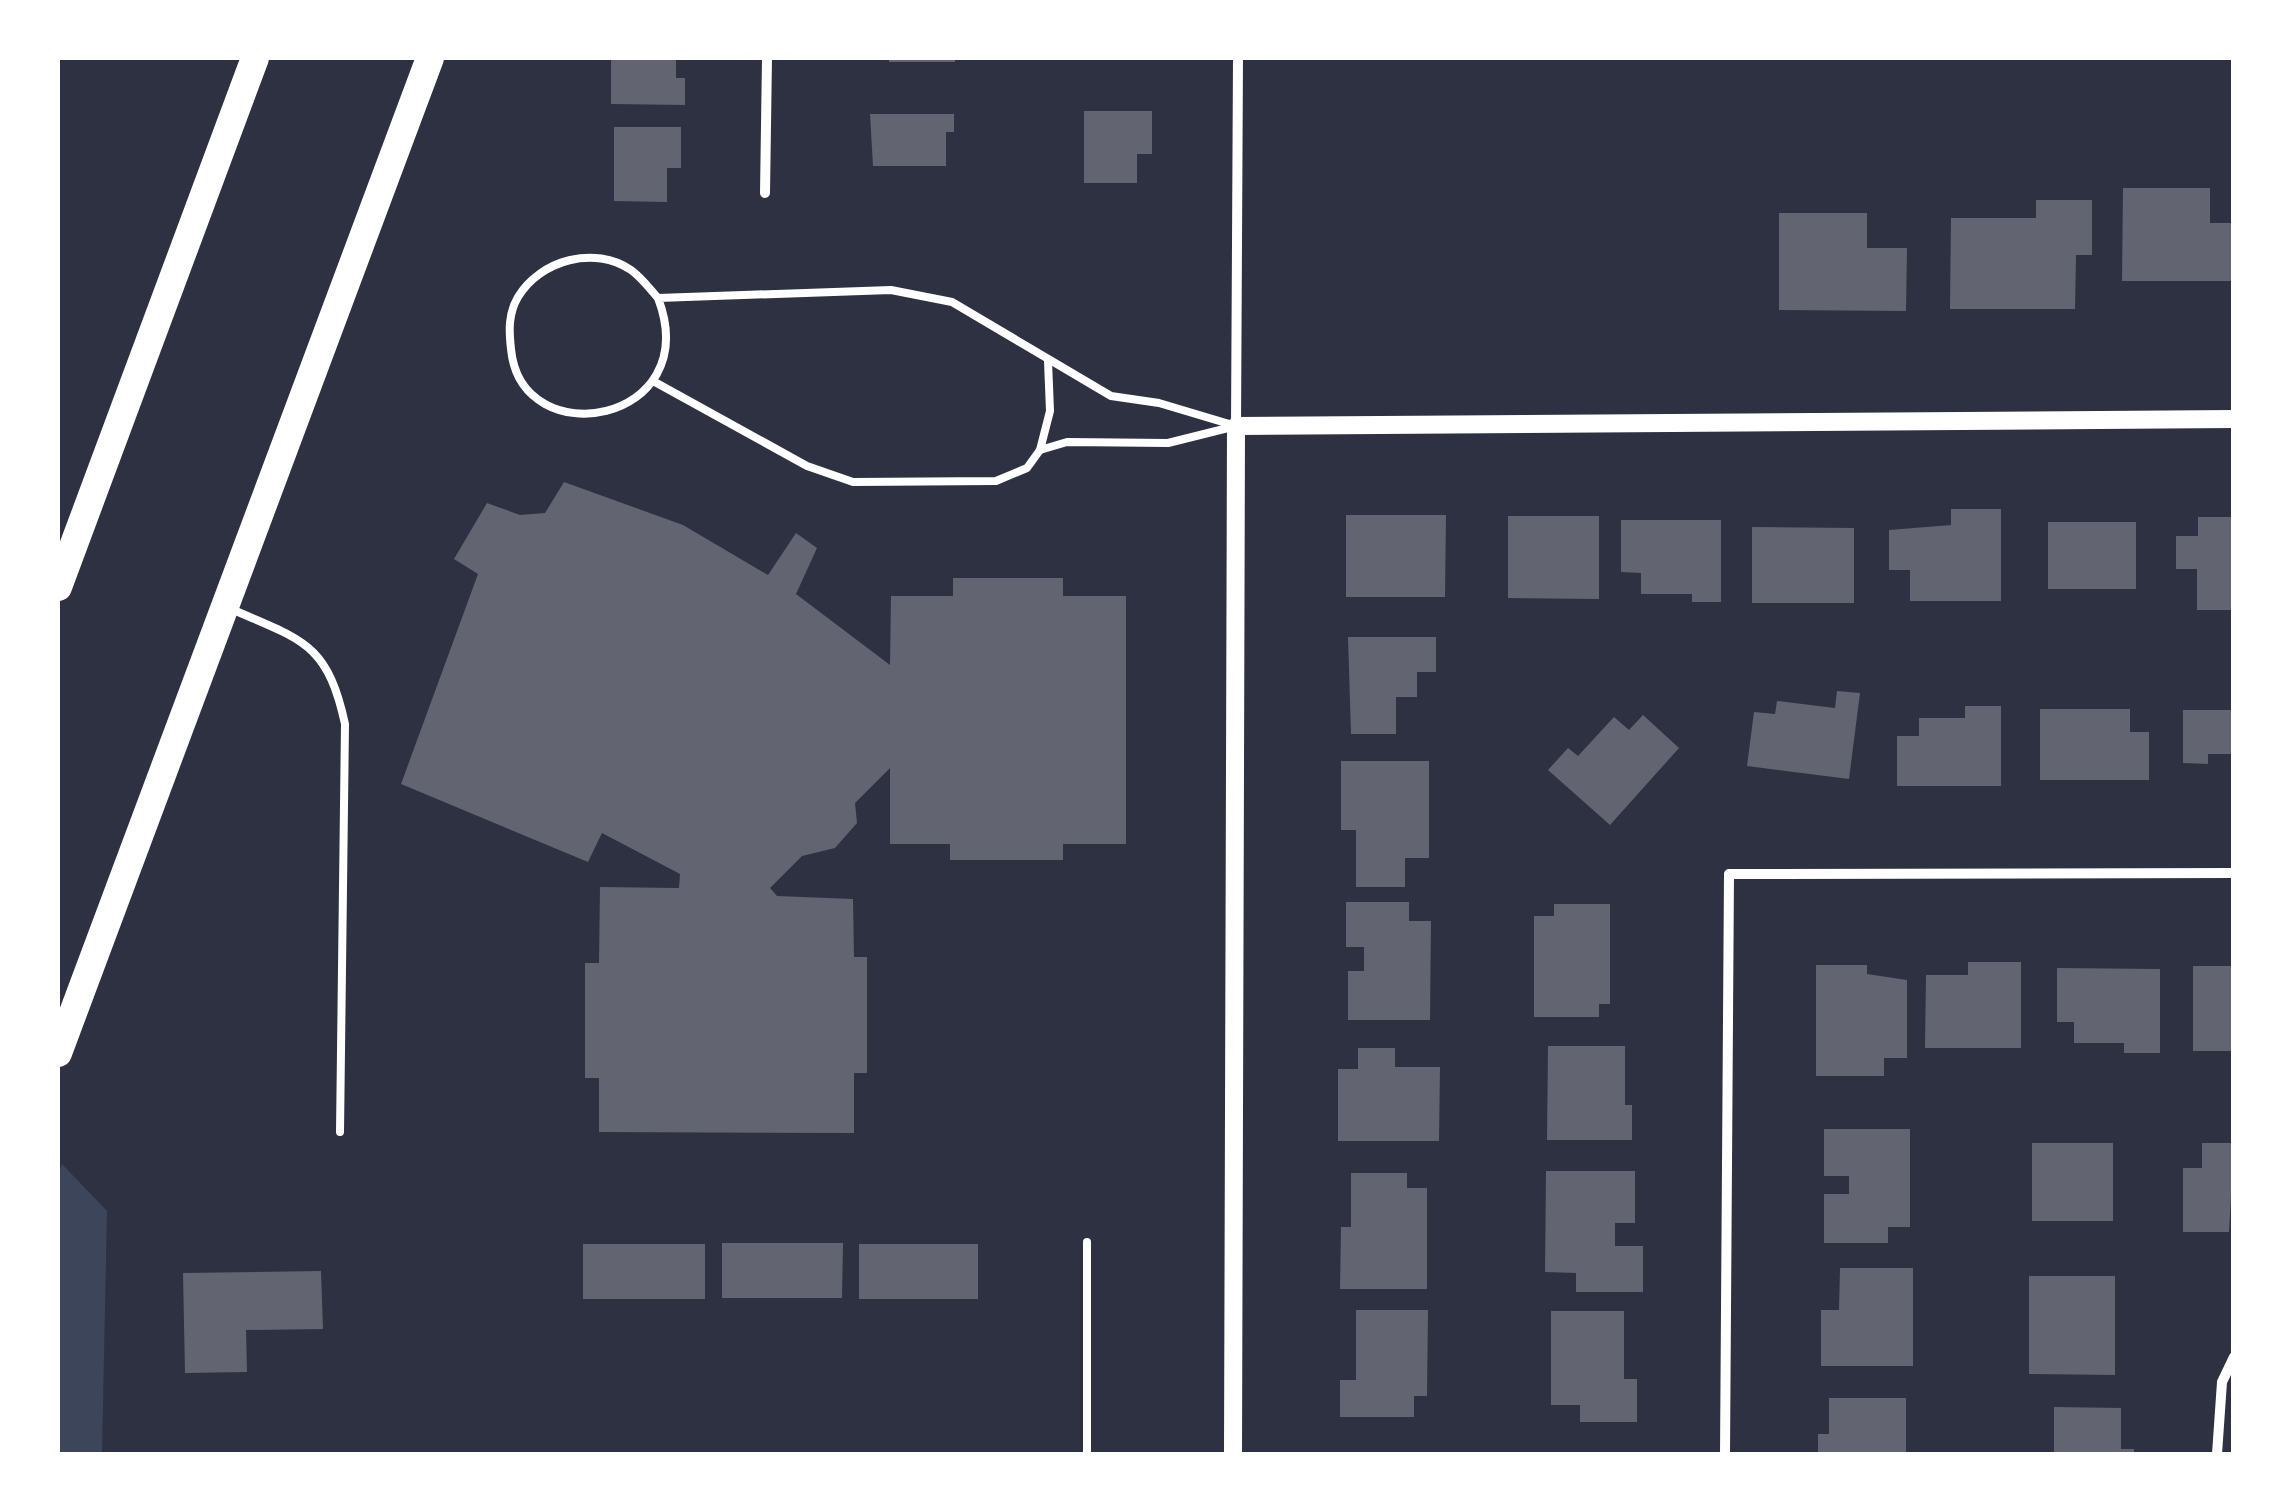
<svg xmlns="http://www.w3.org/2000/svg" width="2291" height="1512" viewBox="0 0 2291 1512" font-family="Poppins,sans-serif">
	<rect width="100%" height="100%" fill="#2d3142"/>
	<path fill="#3c4559" d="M62 1164 107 1211 102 1454H58V1176Z"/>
	<g fill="#626471">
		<path d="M611 58H676V78H685V105L611 104Z"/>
		<rect x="889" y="58" width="66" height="4"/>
		<path d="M1084 111H1152V154H1137V183H1084Z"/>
		<path d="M870 114H954V132H946V166H873Z"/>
		<path d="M614 127H681V168H667V202L614 201Z"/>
		<path d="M2123 188H2210V223H2234V281H2122Z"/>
		<path d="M2036 200H2092V255H2076L2075 309H1950L1951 218H2036Z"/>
		<path d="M1779 213H1867V248H1907L1906 311 1779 310Z"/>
		<path d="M564 482 683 525 768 575 796 533 817 548 796 594 890 665 891 596H953V578H1063V596H1126V844H1063V860H950V844H890V768L855 803 857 823 835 848 802 856 770 888 777 896 853 899 854 957H867V1073H854V1133L599 1132V1078H585V963H599L600 887 679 888 680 874 602 833 588 862 401 784 478 574 454 559 487 503 520 515 545 513Z"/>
		<path d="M1951 509H2001V601H1910V570H1889V530L1951 525Z"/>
		<path d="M1346 515H1446L1445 597H1346Z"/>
		<path d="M1508 516H1599V599L1508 598Z"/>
		<path d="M2198 517H2234V610H2197V569H2176V536H2198Z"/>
		<path d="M1621 520H1721V602H1692V594H1641V573L1621 572Z"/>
		<rect x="2048" y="522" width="88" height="67"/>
		<path d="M1752 527 1854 528V603H1752Z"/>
		<path d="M1348 637H1436V672H1417V697H1396V734H1351Z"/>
		<path d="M1837 691 1860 693 1849 779 1747 766 1754 712 1775 714 1777 701 1835 708Z"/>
		<path d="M1965 706H2001V786H1897V736H1919V718H1965Z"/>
		<path d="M2040 709H2130V732H2149V780H2040Z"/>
		<path d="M2183 710H2234V754H2208V764L2183 763Z"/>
		<path d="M1643 715 1679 748 1610 825 1548 770 1568 748 1578 756 1614 717 1629 730Z"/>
		<path d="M1341 761H1429V858H1405V887H1356V830H1341Z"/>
		<path d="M1346 902H1409V921H1431L1430 1020H1348V971H1364V947H1346Z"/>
		<path d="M1554 904H1610V1004H1599V1017H1534V916H1554Z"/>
		<path d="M1968 962H2021V1048H1925L1926 975H1968Z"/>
		<path d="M1816 965H1867V974L1907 980V1058H1884V1076H1816Z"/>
		<rect x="2193" y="966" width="41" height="85"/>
		<path d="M2057 968 2160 969V1053H2124V1043H2074V1022H2057Z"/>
		<path d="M1548 1046H1625V1105H1632V1140H1547Z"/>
		<path d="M1358 1048H1395V1067H1440L1439 1141H1338V1069H1358Z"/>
		<path d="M1824 1129H1910V1227H1888V1243H1824V1194H1849V1176H1824Z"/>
		<rect x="2032" y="1143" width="81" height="78"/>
		<path d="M2202 1143H2234L2229 1232H2183V1168H2202Z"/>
		<path d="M1546 1171H1635V1223H1615V1246H1643V1292H1576V1273L1545 1272Z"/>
		<path d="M1351 1173H1407V1188H1427V1289H1340L1341 1227H1351Z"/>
		<path d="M722 1243H843L842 1298H722Z"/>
		<rect x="583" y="1244" width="122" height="55"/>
		<rect x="859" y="1244" width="119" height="55"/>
		<path d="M1840 1268H1913V1366H1821V1310H1839Z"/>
		<path d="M321 1271 323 1329 246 1330 247 1372 185 1373 183 1273Z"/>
		<path d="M2029 1276H2115V1375L2029 1374Z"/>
		<path d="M1356 1310H1428L1427 1396H1414V1417H1340V1380H1356Z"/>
		<path d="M1551 1311H1624V1379H1637V1422H1580V1405H1551Z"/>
		<path d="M1829 1398H1906V1454H1818V1434H1829Z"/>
		<path d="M2054 1407 2121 1408V1449H2134V1454H2054Z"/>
	</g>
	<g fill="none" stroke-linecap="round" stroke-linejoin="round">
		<g stroke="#fff" stroke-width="8">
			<path d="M658 298C706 424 521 456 511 349 509 331 508 314 518 297 540 260 595 245 631 270 641 277 650 289 658 298L891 290 952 302 1111 396 1159 403 1236 426"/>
			<path d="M653 381 807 466 853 482 996 481 1027 468 1040 450 1067 442 1168 443 1232 427"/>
			<path d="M1040 450 1050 411 1048 361"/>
			<path d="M229 608C301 640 327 641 345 724L340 1132"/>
			<path d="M1087 1242V1454"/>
		</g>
		<g stroke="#fff" stroke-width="10">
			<path d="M765 193 767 58"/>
			<path d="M1236 426 1238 58"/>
			<path d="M1725 1454 1729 874 2234 873"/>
			<path d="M2217 1454 2222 1382 2234 1357"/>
		</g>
		<path stroke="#fff" stroke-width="18" d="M1233 1454 1236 426 2234 419"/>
		<g stroke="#fff" stroke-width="28">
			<path d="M58 587 255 58"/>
			<path d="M58 1053 430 58"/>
		</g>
	</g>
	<rect width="2291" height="1512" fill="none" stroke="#ffffff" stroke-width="120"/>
</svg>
